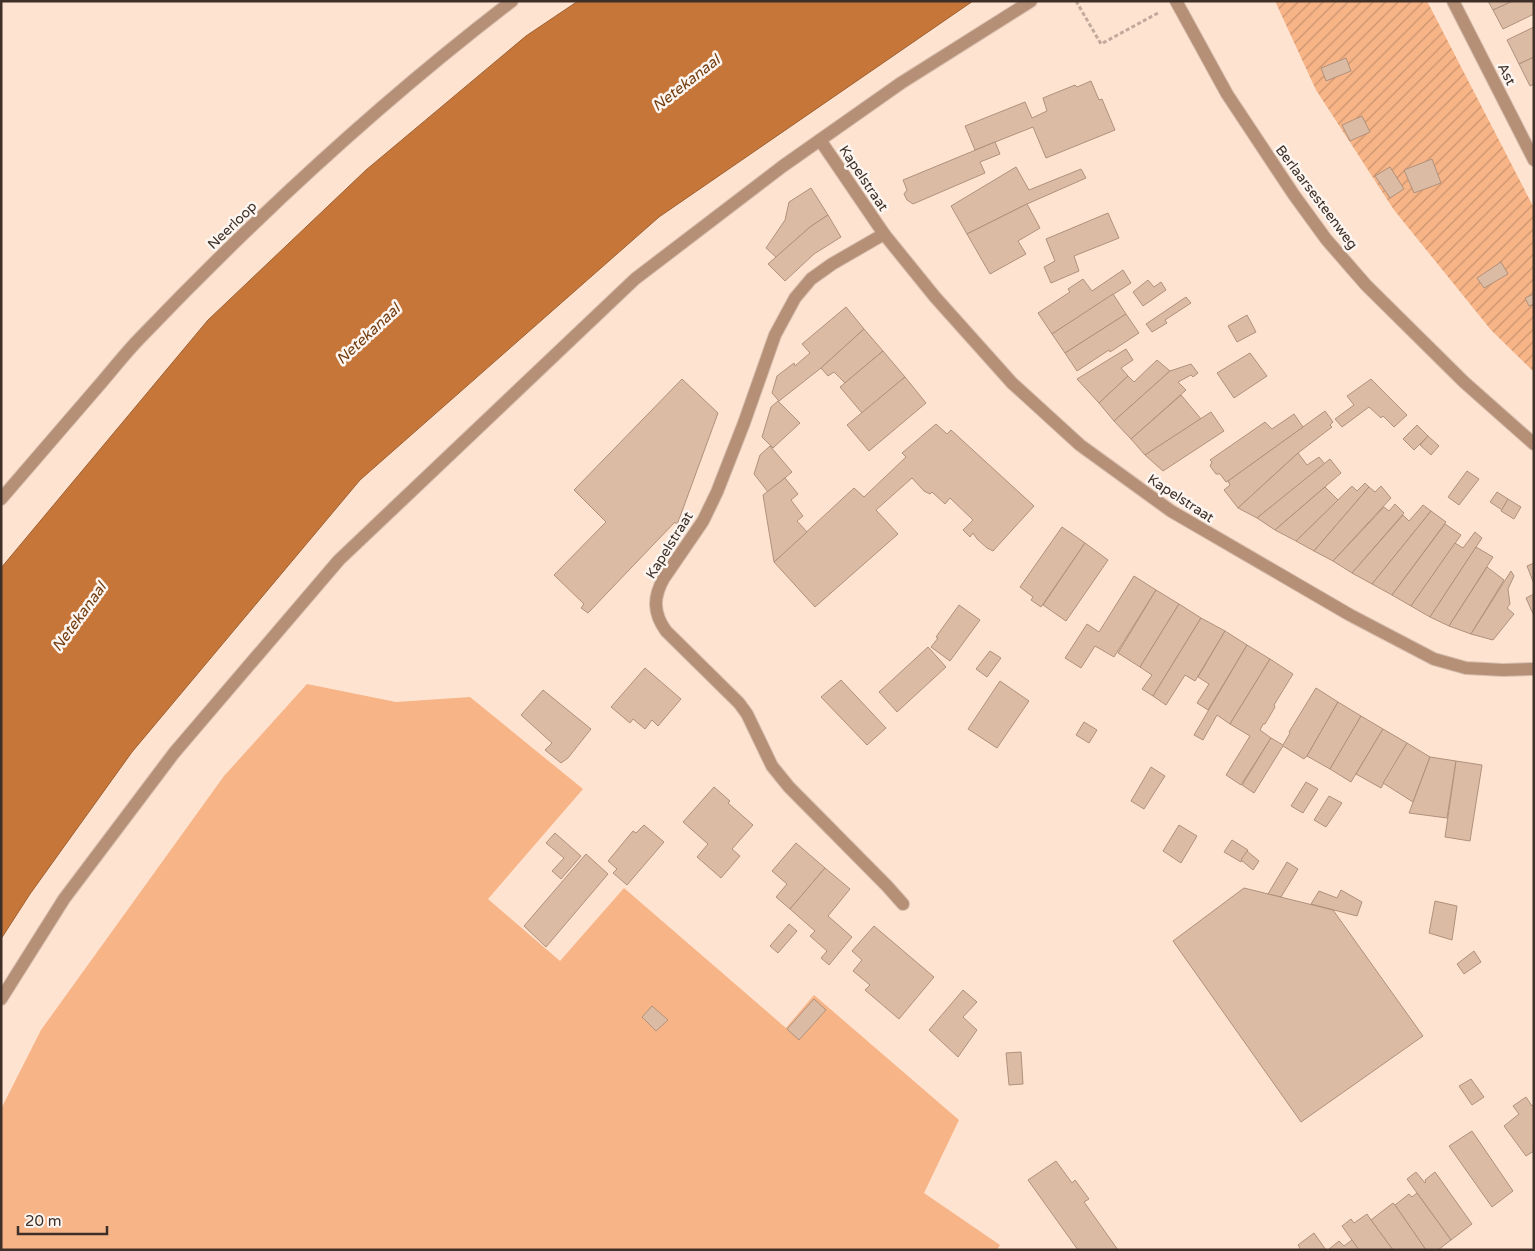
<svg xmlns="http://www.w3.org/2000/svg" width="1535" height="1251" viewBox="0 0 1535 1251" font-family="'Varela Round',sans-serif">
	<defs>
		<pattern id="garden-furrows" width="10" height="10" patternUnits="userSpaceOnUse" patternTransform="scale(1.25)"><rect width="10" height="10" fill="#f7b487"/><path d="M-1 1l2-2M0 10L10 0M9 11l2-2" fill="none" stroke="#c9936e"/></pattern>
	</defs>
	<rect width="100%" height="100%" fill="#ffe3d1"/>
	<path fill="#f7b487" d="M307 684 396 702 470 697 583 789 488 899 560 961 624 888 786 1028 814 995 959 1120 924 1193 1000 1245 997 1250H1V1109L41 1030 224 776Z"/>
	<path fill="url(#garden-furrows)" d="M1275 1H1427L1534 208V372L1491 330 1394 210 1316 90Z"/>
	<path fill="#c67639" stroke="#9d6134" d="M578 1H973L659 217 360 480 132 752 30 894 1 939V568L208 320 366 170 526 36Z"/>
	<g fill="#dcbba5" stroke="#b0917b">
		<path d="M1488 1H1513L1493 10Z"/>
		<path d="M1513 1H1534V14L1503 29 1493 10Z"/>
		<path d="M1534 27V57L1519 64 1507 40Z"/>
		<path d="M1534 57V84L1530 86 1519 64Z"/>
		<path d="M1346 58 1351 71 1326 81 1321 68Z"/>
		<path d="M1091 81 1099 100 1102 99 1115 130 1046 158 1033 127 975 150 965 126 1025 102 1032 118 1047 111 1043 98 1075 85 1077 87Z"/>
		<path d="M1362 116 1370 132 1350 141 1342 125Z"/>
		<path d="M995 142 1000 154 980 162 985 173 913 204 907 200 904 194 907 190 903 180Z"/>
		<path d="M1432 159 1441 183 1414 193 1404 170Z"/>
		<path d="M1016 167 1029 190 1081 169 1086 178 1027 204 967 234 951 206Z"/>
		<path d="M1390 167 1404 189 1390 198 1375 176Z"/>
		<path d="M811 188 828 215 810 227 776 257 766 248 785 220 789 202Z"/>
		<path d="M1027 204 1040 228 1018 241 1026 254 990 274 967 234Z"/>
		<path d="M1108 213 1119 238 1074 256 1079 271 1051 283 1044 267 1055 261 1046 239Z"/>
		<path d="M828 215 841 237 814 254 785 281 768 264 810 227Z"/>
		<path d="M1501 262 1508 274 1484 288 1477 278Z"/>
		<path d="M1123 270 1131 283 1052 334 1038 313 1070 292 1068 289 1083 279 1092 291Z"/>
		<path d="M1148 280 1154 287 1161 282 1166 290 1143 306 1133 292Z"/>
		<path d="M1113 294 1126 314 1065 353 1052 334Z"/>
		<path d="M1534 294V304L1529 306 1525 298Z"/>
		<path d="M1186 297 1191 303 1165 320 1167 323 1152 332 1146 324Z"/>
		<path d="M846 307 864 329 821 368 779 401 772 393 777 376 794 363 795 366 810 353 802 344Z"/>
		<path d="M1126 314 1139 333 1110 352 1109 350 1077 371 1065 353Z"/>
		<path d="M1247 315 1256 332 1237 342 1228 326Z"/>
		<path d="M864 329 883 351 845 383 834 372 828 376 821 368Z"/>
		<path d="M1126 349 1133 360 1121 368 1128 376 1099 403 1077 379Z"/>
		<path d="M883 351 905 377 862 413 840 387Z"/>
		<path d="M1250 353 1267 376 1234 398 1217 373Z"/>
		<path d="M1157 360 1170 371 1114 421 1099 403 1128 376 1134 382Z"/>
		<path d="M1191 364 1198 373 1193 377 1191 375 1178 382 1186 390 1131 439 1114 421 1170 371Z"/>
		<path d="M905 377 926 403 869 451 847 425Z"/>
		<path d="M682 379 718 413 677 525 675 522 588 613 581 608 584 604 554 575 606 522 574 490Z"/>
		<path d="M1371 379 1407 415 1394 427 1383 416 1381 418 1369 407 1342 427 1335 419 1354 405 1347 396Z"/>
		<path d="M1181 395 1201 419 1145 455 1131 439Z"/>
		<path d="M778 401 800 423 773 448 762 437 771 407Z"/>
		<path d="M1325 411 1333 422 1330 425 1332 427 1298 453 1238 508 1224 490 1230 485 1228 481Z"/>
		<path d="M1211 412 1224 431 1163 471 1145 455Z"/>
		<path d="M1294 414 1303 427 1228 481 1226 482 1220 474H1216L1210 466 1212 462 1210 460 1265 422 1272 429Z"/>
		<path d="M936 424 947 434 951 430 1034 506 993 551 987 548 977 539 973 533 970 537 963 530 973 520 950 498 945 504 932 492 930 494 924 491 912 478 876 510 898 534 815 607 774 562 854 488 864 497 906 457 902 453Z"/>
		<path d="M1417 425 1428 436 1414 450 1403 439Z"/>
		<path d="M1428 436 1439 446 1431 455 1420 445Z"/>
		<path d="M770 446 792 472 768 492 754 474 760 455Z"/>
		<path d="M1298 453 1307 465 1319 457 1325 464 1257 518 1238 508Z"/>
		<path d="M1330 459 1341 473 1275 530 1257 518Z"/>
		<path d="M1467 471 1479 479 1459 505 1448 497Z"/>
		<path d="M785 478 798 494 791 500 803 516 797 521 807 532 774 562 763 495Z"/>
		<path d="M1365 483 1369 487 1314 551 1296 541 1352 486 1357 491Z"/>
		<path d="M1381 486 1391 498 1333 561 1314 551 1369 487 1375 492Z"/>
		<path d="M1325 487 1338 500 1296 541 1275 530Z"/>
		<path d="M1497 492 1508 499 1502 510 1490 502Z"/>
		<path d="M1508 499 1521 507 1514 519 1501 511Z"/>
		<path d="M1395 504 1404 513 1352 573 1333 561 1384 507 1389 511Z"/>
		<path d="M1423 505 1431 511 1372 584 1352 573 1403 515 1409 521Z"/>
		<path d="M1431 511 1446 522 1392 595 1372 584Z"/>
		<path d="M1445 524 1461 535 1411 606 1392 595Z"/>
		<path d="M1062 527 1085 543 1041 607 1031 600 1033 597 1020 587Z"/>
		<path d="M1475 532 1482 538 1430 617 1411 606 1455 543 1463 548Z"/>
		<path d="M1085 543 1108 560 1066 621 1043 605Z"/>
		<path d="M1476 547 1493 557 1449 626 1430 617Z"/>
		<path d="M1534 563V584L1527 566Z"/>
		<path d="M1487 567 1504 580 1471 634 1449 626Z"/>
		<path d="M1511 571 1514 576 1508 589 1510 604 1507 608 1514 614 1493 640 1471 634Z"/>
		<path d="M1134 576 1156 590 1114 657 1095 646 1081 668 1065 658 1087 624 1099 632Z"/>
		<path d="M1156 590 1179 604 1140 667 1118 653Z"/>
		<path d="M1534 594V616L1526 598Z"/>
		<path d="M1179 604 1201 618 1153 696 1142 689 1152 675 1140 667Z"/>
		<path d="M959 605 980 620 950 661 931 647 938 638 936 637Z"/>
		<path d="M1201 618 1225 631 1195 681 1185 675 1166 705 1153 696Z"/>
		<path d="M1225 631 1247 645 1208 710 1197 703 1209 684 1198 677Z"/>
		<path d="M1247 645 1270 659 1230 724 1217 715 1203 740 1194 735Z"/>
		<path d="M928 647 946 667 897 712 879 692Z"/>
		<path d="M990 651 1001 658 987 677 976 669Z"/>
		<path d="M1270 659 1293 674 1274 705 1275 707 1265 724H1263L1260 730 1271 738 1241 785 1226 775 1250 736 1230 724Z"/>
		<path d="M645 668 681 699 658 726 652 720 645 729 633 719 630 723 611 707Z"/>
		<path d="M841 680 886 728 867 745 821 697Z"/>
		<path d="M1000 681 1029 701 997 748 968 729Z"/>
		<path d="M1316 688 1338 702 1307 756 1304 759 1283 746 1254 793 1242 785 1271 738 1283 745 1290 733 1289 732Z"/>
		<path d="M543 690 591 729 568 758 561 763 545 750 552 743 521 715Z"/>
		<path d="M1338 702 1361 716 1330 769 1307 756Z"/>
		<path d="M1361 716 1383 729 1351 782 1330 769Z"/>
		<path d="M1084 722 1097 730 1089 743 1076 735Z"/>
		<path d="M1383 729 1407 743 1381 788 1356 774Z"/>
		<path d="M1407 743 1430 757 1413 802 1383 783Z"/>
		<path d="M1430 757 1456 761 1447 818 1409 813Z"/>
		<path d="M1456 761 1482 765 1470 841 1445 837Z"/>
		<path d="M1151 767 1165 776 1144 809 1131 801Z"/>
		<path d="M1306 782 1318 789 1303 813 1291 806Z"/>
		<path d="M714 787 730 801 728 803 753 825 732 849 740 856 721 878 697 857 708 844 683 822Z"/>
		<path d="M1329 796 1342 803 1326 827 1314 820Z"/>
		<path d="M644 825 664 842 627 885 613 873 617 869 608 861 633 831 636 833Z"/>
		<path d="M1179 825 1197 836 1181 863 1163 851Z"/>
		<path d="M555 833 581 856 561 879 552 871 564 858 546 843Z"/>
		<path d="M1232 840 1248 850 1241 862 1224 852Z"/>
		<path d="M796 843 825 868 790 909 776 897 787 884 772 871Z"/>
		<path d="M1247 851 1259 861 1253 870 1241 860Z"/>
		<path d="M586 854 608 874 546 947 524 926Z"/>
		<path d="M1287 862 1298 869 1281 897 1268 894Z"/>
		<path d="M825 868 850 889 828 916 852 937 829 965 821 958 827 951 810 936 815 931 790 909Z"/>
		<path d="M1244 888 1333 910 1423 1036 1301 1122 1173 941Z"/>
		<path d="M1341 890 1362 902 1357 916 1311 904 1319 891 1337 898Z"/>
		<path d="M1435 901 1457 906 1452 940 1429 933Z"/>
		<path d="M789 924 797 931 778 953 770 946Z"/>
		<path d="M874 926 934 977 899 1019 865 990 870 985 853 971 862 960 852 951Z"/>
		<path d="M1474 951 1481 962 1464 974 1457 964Z"/>
		<path d="M963 990 977 1002 963 1017 977 1030 958 1057 929 1030Z"/>
		<path d="M814 999 826 1010 799 1040 787 1029Z"/>
		<path d="M652 1006 668 1020 656 1031 642 1017Z"/>
		<path d="M1021 1052 1023 1084 1009 1085 1006 1053Z"/>
		<path d="M1471 1079 1484 1097 1472 1105 1459 1086Z"/>
		<path d="M1526 1097 1532 1106 1534 1104V1151L1526 1156 1504 1126 1519 1114 1513 1106Z"/>
		<path d="M1472 1131 1513 1191 1492 1207 1449 1146Z"/>
		<path d="M1056 1161 1072 1183 1075 1180 1089 1199 1084 1202 1118 1250H1078L1028 1180Z"/>
		<path d="M1416 1172 1425 1183 1426 1182 1425 1180 1435 1172 1472 1224 1451 1240 1407 1179Z"/>
		<path d="M1417 1193 1451 1240 1438 1250H1426L1395 1205 1409 1194 1412 1197Z"/>
		<path d="M1393 1203 1395 1205 1426 1250H1393L1371 1220Z"/>
		<path d="M1367 1214 1371 1220 1393 1250H1359L1342 1226 1351 1219 1354 1223Z"/>
		<path d="M1314 1233 1326 1250H1301L1298 1245Z"/>
		<path d="M1352 1240 1359 1250H1328L1339 1241 1344 1246Z"/>
	</g>
	<g fill="none" stroke-linecap="round" stroke-linejoin="round">
		<defs>
			<g id="minor">
				<path d="M1176 1 1227 94 1294 195 1326 239 1366 285 1464 382 1534 444"/>
				<path d="M1453 1 1534 160"/>
				<path d="M820 140 884 234 935 297 1012 383 1080 445 1171 511 1350 615 1434 659 1466 668 1503 670 1534 669"/>
				<path d="M884 234 832 264 811 279 795 298 775 335 744 423 717 492 703 521 664 578C653 597 653 613 666 631L739 703 747 714 772 766 789 787 887 886 903 904"/>
				<path d="M1 499C32 463 64 426 95 390 111 372 125 353 142 336 258 215 379 103 512 1"/>
				<path d="M1 999 64 899 174 753 339 560 635 279 783 166 901 83 1031 1"/>
			</g>
		</defs>
		<use href="#minor" stroke="#d8bfaf" stroke-width="14"/>
		<path stroke="#c1aa9b" stroke-width="3" stroke-dasharray="4 2.5" stroke-linecap="butt" d="M1076 1 1101 44 1158 13"/>
		<use href="#minor" stroke="#b59077" stroke-width="12"/>
	</g>
	<g text-anchor="middle" stroke-width="5" stroke-linejoin="round" paint-order="stroke">
		<g font-size="14" fill="#3e3028" stroke="#fcf5f0">
			<text transform="translate(1507 74) rotate(63)" y="5">Ast</text>
			<text transform="translate(864 178) rotate(56)" y="5">Kapelstraat</text>
			<text transform="translate(1317 197) rotate(53)" y="5">Berlaarsesteenweg</text>
			<text transform="translate(232 225) rotate(-44)" y="5">Neerloop</text>
			<text transform="translate(1181 498) rotate(33)" y="5">Kapelstraat</text>
			<text transform="translate(669 545) rotate(-58)" y="5">Kapelstraat</text>
		</g>
		<g font-size="15" font-style="italic" fill="#743e11" stroke="#fcf5f0">
			<text transform="translate(686 83) rotate(-38)" y="5">Netekanaal</text>
			<text transform="translate(368 334) rotate(-43)" y="5">Netekanaal</text>
			<text transform="translate(79 617) rotate(-54)" y="5">Netekanaal</text>
		</g>
	</g>
	<rect width="1535" height="1251" fill="none" stroke="#3e3028" stroke-width="5"/>
	<path d="M18 1226v8h89v-8" fill="none" stroke="#3e3028" stroke-width="2.5"/>
	<text x="25" y="1226" font-size="15" fill="#3e3028" stroke="#fcf5f0" stroke-width="4" paint-order="stroke">20 m</text>
</svg>
